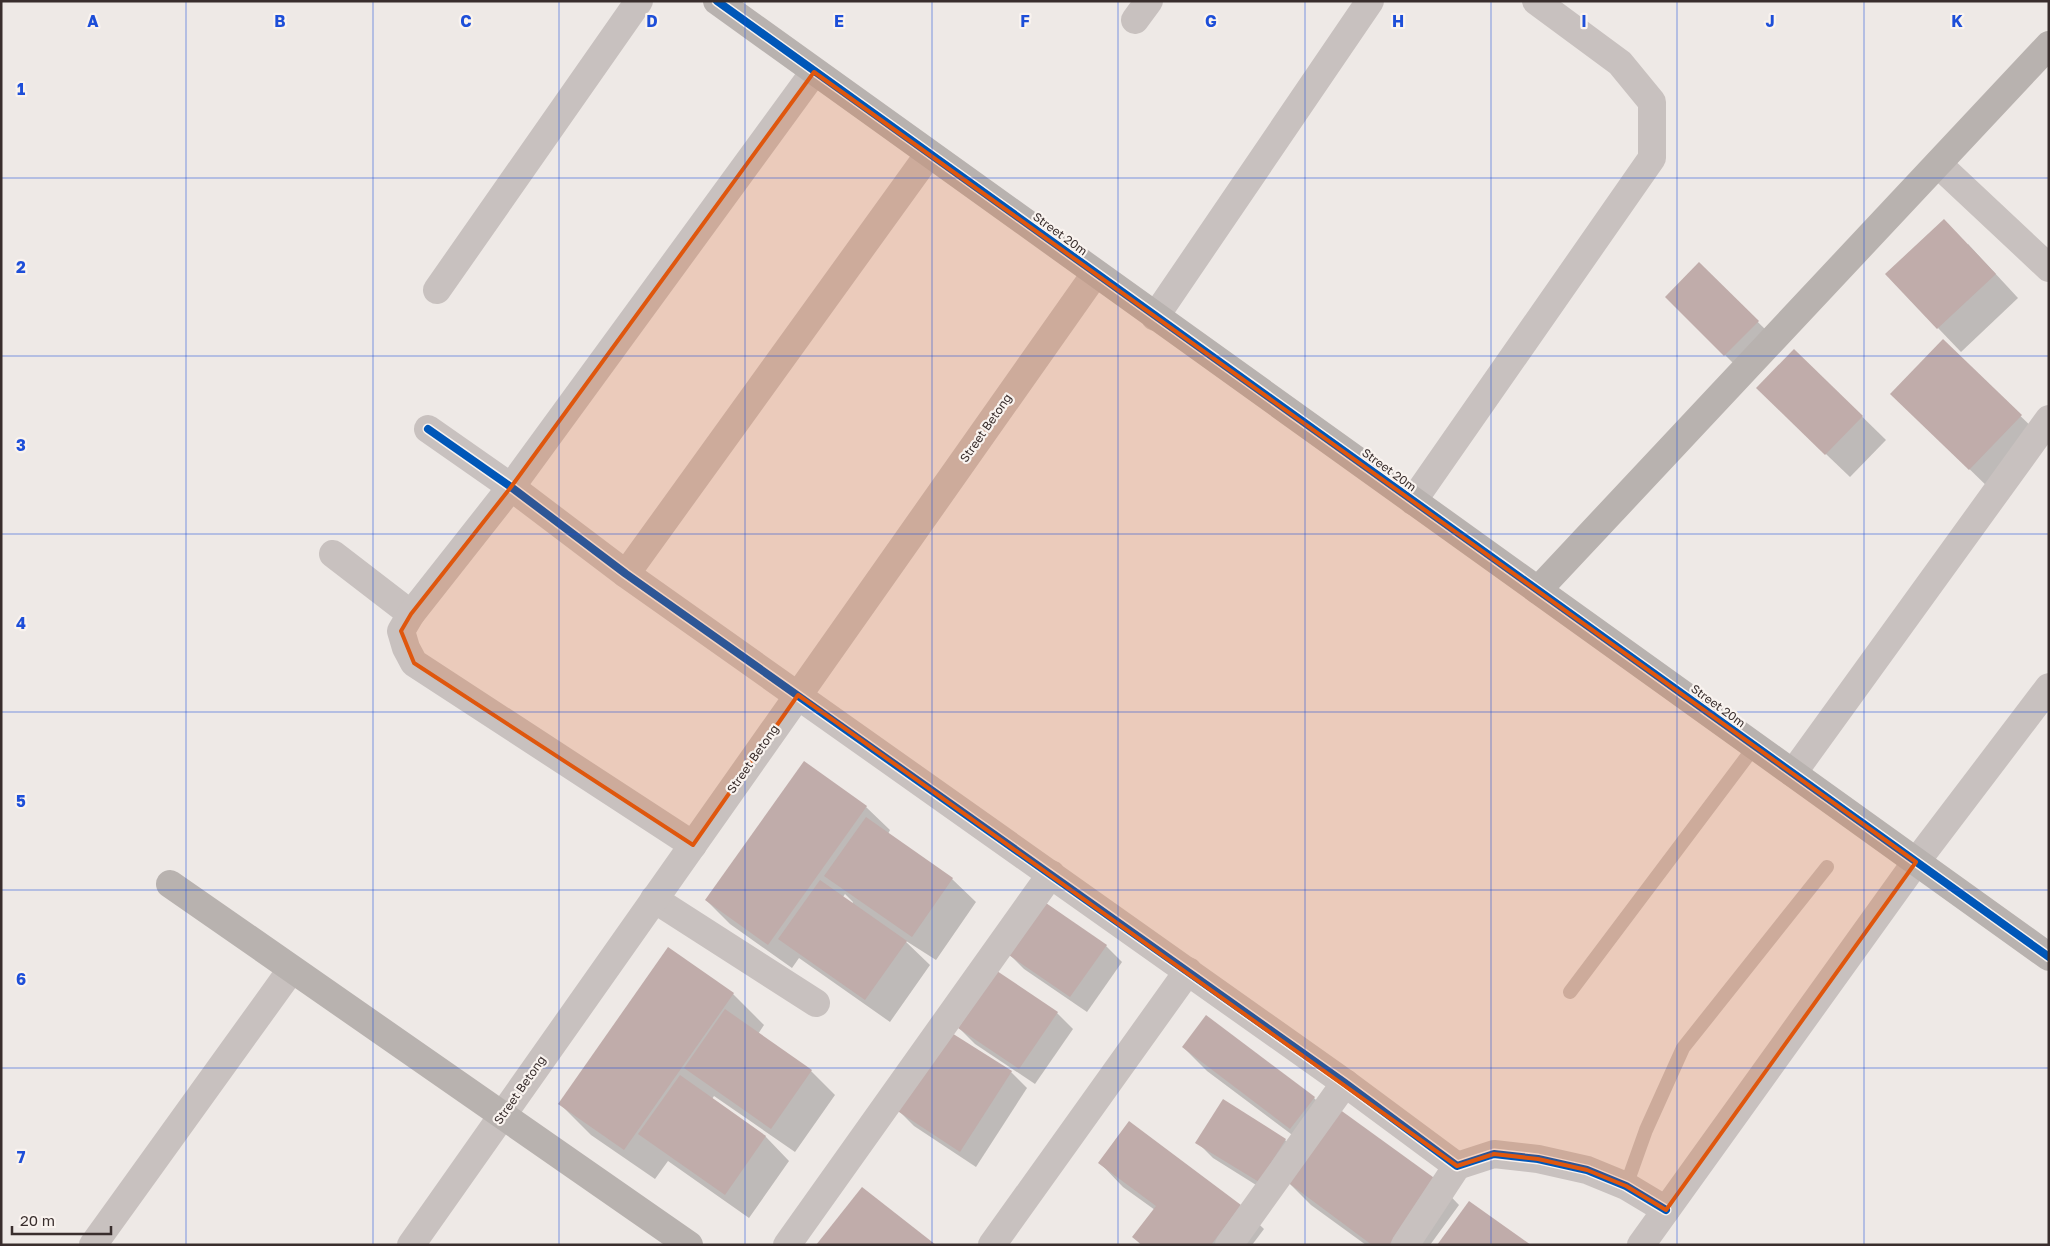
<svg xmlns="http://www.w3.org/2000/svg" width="2050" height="1246" viewBox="0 0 2050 1246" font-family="'Golos Text',sans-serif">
	<rect width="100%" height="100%" fill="#eee9e6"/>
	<g fill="#0003" fill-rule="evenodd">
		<path d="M1968 244 2018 298 1961 352 1938 328Z"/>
		<path d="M1699 264 1774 338 1741 371 1667 297Z"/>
		<path d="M1943 340 2045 440 1994 493 1916 417Z"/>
		<path d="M1794 350 1886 440 1850 477 1781 411Z"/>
		<path d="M866 807 890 830 888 834 952 879 976 902 936 960 903 939 930 965 890 1022 799 958 792 968 730 924 706 900ZM845 894 853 902 852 904 843 897Z"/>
		<path d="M1044 902 1106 946 1122 962 1087 1012 1024 969 1008 953Z"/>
		<path d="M733 994 764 1025 758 1034 811 1071 835 1095 795 1152 714 1096 712 1099 766 1137 789 1161 749 1218 668 1161 655 1179 591 1135 560 1104Z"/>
		<path d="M1057 1013 1073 1029 1035 1084 975 1044 959 1028Z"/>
		<path d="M1183 1047 1314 1098 1334 1118 1436 1181 1459 1205 1430 1245H1366L1311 1205 1286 1180 1275 1197 1213 1158 1197 1142 1285 1140 1301 1156 1311 1149 1207 1071Z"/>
		<path d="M1011 1072 1027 1088 976 1167 914 1126 898 1110Z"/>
		<path d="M1100 1163 1240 1206 1264 1229 1252 1245H1141L1134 1237 1155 1210 1123 1187Z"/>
	</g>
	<g fill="#c0acaa">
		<path d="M1944 219 1996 274 1937 329 1885 274Z"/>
		<path d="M1699 262 1759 321 1724 356 1665 297Z"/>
		<path d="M1943 339 2022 415 1969 470 1890 394Z"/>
		<path d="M1794 349 1863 416 1825 455 1756 388Z"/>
		<path d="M804 761 867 806 768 945 705 900Z"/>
		<path d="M866 817 953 878 912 937 824 876Z"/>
		<path d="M820 880 907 941 865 1000 778 939Z"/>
		<path d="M1043 901 1107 945 1070 997 1006 953Z"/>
		<path d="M668 947 734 993 624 1150 558 1104Z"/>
		<path d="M997 971 1058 1012 1019 1069 958 1028Z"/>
		<path d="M725 1009 812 1070 771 1129 684 1068Z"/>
		<path d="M1206 1015 1315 1097 1290 1129 1182 1047Z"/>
		<path d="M947 1030 1012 1071 960 1152 896 1110Z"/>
		<path d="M680 1075 766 1136 725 1195 638 1134Z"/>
		<path d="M1223 1099 1286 1139 1259 1182 1195 1143Z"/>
		<path d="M1339 1109 1437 1180 1389 1245H1372L1286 1181Z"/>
		<path d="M1129 1121 1241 1205 1211 1245H1142L1132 1237 1156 1206 1098 1163Z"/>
		<path d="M862 1187 936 1245H816Z"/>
		<path d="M1469 1201 1531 1245H1437Z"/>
	</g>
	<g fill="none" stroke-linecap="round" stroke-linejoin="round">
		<g stroke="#c8c1bf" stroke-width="14">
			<path d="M1570 992 1755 746"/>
			<path d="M1626 1186 1646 1130 1683 1048 1827 867"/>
		</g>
		<g stroke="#c8c1bf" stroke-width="28">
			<path d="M1135 20 1149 1"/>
			<path d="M1938 164 2049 268"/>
			<path d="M437 290 639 1"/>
			<path d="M1155 317 1370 1"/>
			<path d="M428 429 511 487 626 574 1345 1083 1457 1166 1494 1154 1538 1159 1587 1170 1626 1186 1666 1210"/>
			<path d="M1413 501 1652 158V102L1620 63 1536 1"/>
			<path d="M333 554 411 614"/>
			<path d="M626 574 929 154"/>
			<path d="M1793 773 2049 419"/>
			<path d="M693 845 414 663 406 648 401 631 411 614 511 487 814 72"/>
			<path d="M654 899 816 1003"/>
			<path d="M93 1245 291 970"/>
			<path d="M411 1245 1095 274"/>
			<path d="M787 1245 1051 874"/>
			<path d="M992 1245 1188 971"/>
			<path d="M1229 1245 1345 1083"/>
			<path d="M1405 1245 1457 1166"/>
			<path d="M1641 1245 1916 862 2049 687"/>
		</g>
		<g stroke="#b8b2af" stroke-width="28">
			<path d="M717 1 2049 957"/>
			<path d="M1538 590 2049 45"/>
			<path d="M170 884 689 1245"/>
		</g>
		<defs>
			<g id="cycleway">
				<path d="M717 1 2049 957"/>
				<path d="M428 429 511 487 626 574 1345 1083 1457 1166 1494 1154 1538 1159 1587 1170 1626 1186 1666 1210"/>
			</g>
		</defs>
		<use href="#cycleway" stroke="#f9f3ef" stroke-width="11"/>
		<use href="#cycleway" stroke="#0057b8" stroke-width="8"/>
	</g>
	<path fill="#df570e" fill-opacity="0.2" stroke="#df570e" stroke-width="4" stroke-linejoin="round" d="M814 72 1916 862 1666 1210 1626 1186 1587 1170 1538 1159 1494 1154 1457 1166 798 695 693 845 414 663 401 631 411 614 511 487Z"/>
	<path fill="none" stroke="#1d4ed8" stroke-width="1" stroke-opacity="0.55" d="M186 1V1245M373 1V1245M559 1V1245M745 1V1245M932 1V1245M1118 1V1245M1305 1V1245M1491 1V1245M1677 1V1245M1864 1V1245M1 178H2049M1 356H2049M1 534H2049M1 712H2049M1 890H2049M1 1068H2049"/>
	<g text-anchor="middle" stroke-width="4.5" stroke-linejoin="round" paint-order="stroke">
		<g font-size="12" fill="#392e2d" stroke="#f9f3ef">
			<text transform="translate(1060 234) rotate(36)" y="4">Street 20m</text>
			<text transform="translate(986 428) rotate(-55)" y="4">Street Betong</text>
			<text transform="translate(1389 470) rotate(36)" y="4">Street 20m</text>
			<text transform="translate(1718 706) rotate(36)" y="4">Street 20m</text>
			<text transform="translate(753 759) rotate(-55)" y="4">Street Betong</text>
			<text transform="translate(520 1090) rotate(-55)" y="4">Street Betong</text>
		</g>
	</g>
	<g font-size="16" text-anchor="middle" font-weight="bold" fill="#1d4ed8" stroke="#f9f3ef" stroke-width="4.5" stroke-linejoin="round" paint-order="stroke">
		<text x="93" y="27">A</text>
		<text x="280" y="27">B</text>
		<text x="466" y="27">C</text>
		<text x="652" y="27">D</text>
		<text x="839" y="27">E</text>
		<text x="1025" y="27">F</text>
		<text x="1211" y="27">G</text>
		<text x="1398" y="27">H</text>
		<text x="1584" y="27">I</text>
		<text x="1770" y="27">J</text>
		<text x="1957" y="27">K</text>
		<text x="21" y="95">1</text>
		<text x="21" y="273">2</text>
		<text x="21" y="451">3</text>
		<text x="21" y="629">4</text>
		<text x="21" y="807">5</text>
		<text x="21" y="985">6</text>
		<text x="21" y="1163">7</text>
	</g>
	<rect width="2050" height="1246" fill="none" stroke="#392e2d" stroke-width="5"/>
	<path d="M12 1226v8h99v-8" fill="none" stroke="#392e2d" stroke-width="2.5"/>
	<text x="20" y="1226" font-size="15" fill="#392e2d" stroke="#f9f3ef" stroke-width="4" paint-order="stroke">20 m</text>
</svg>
